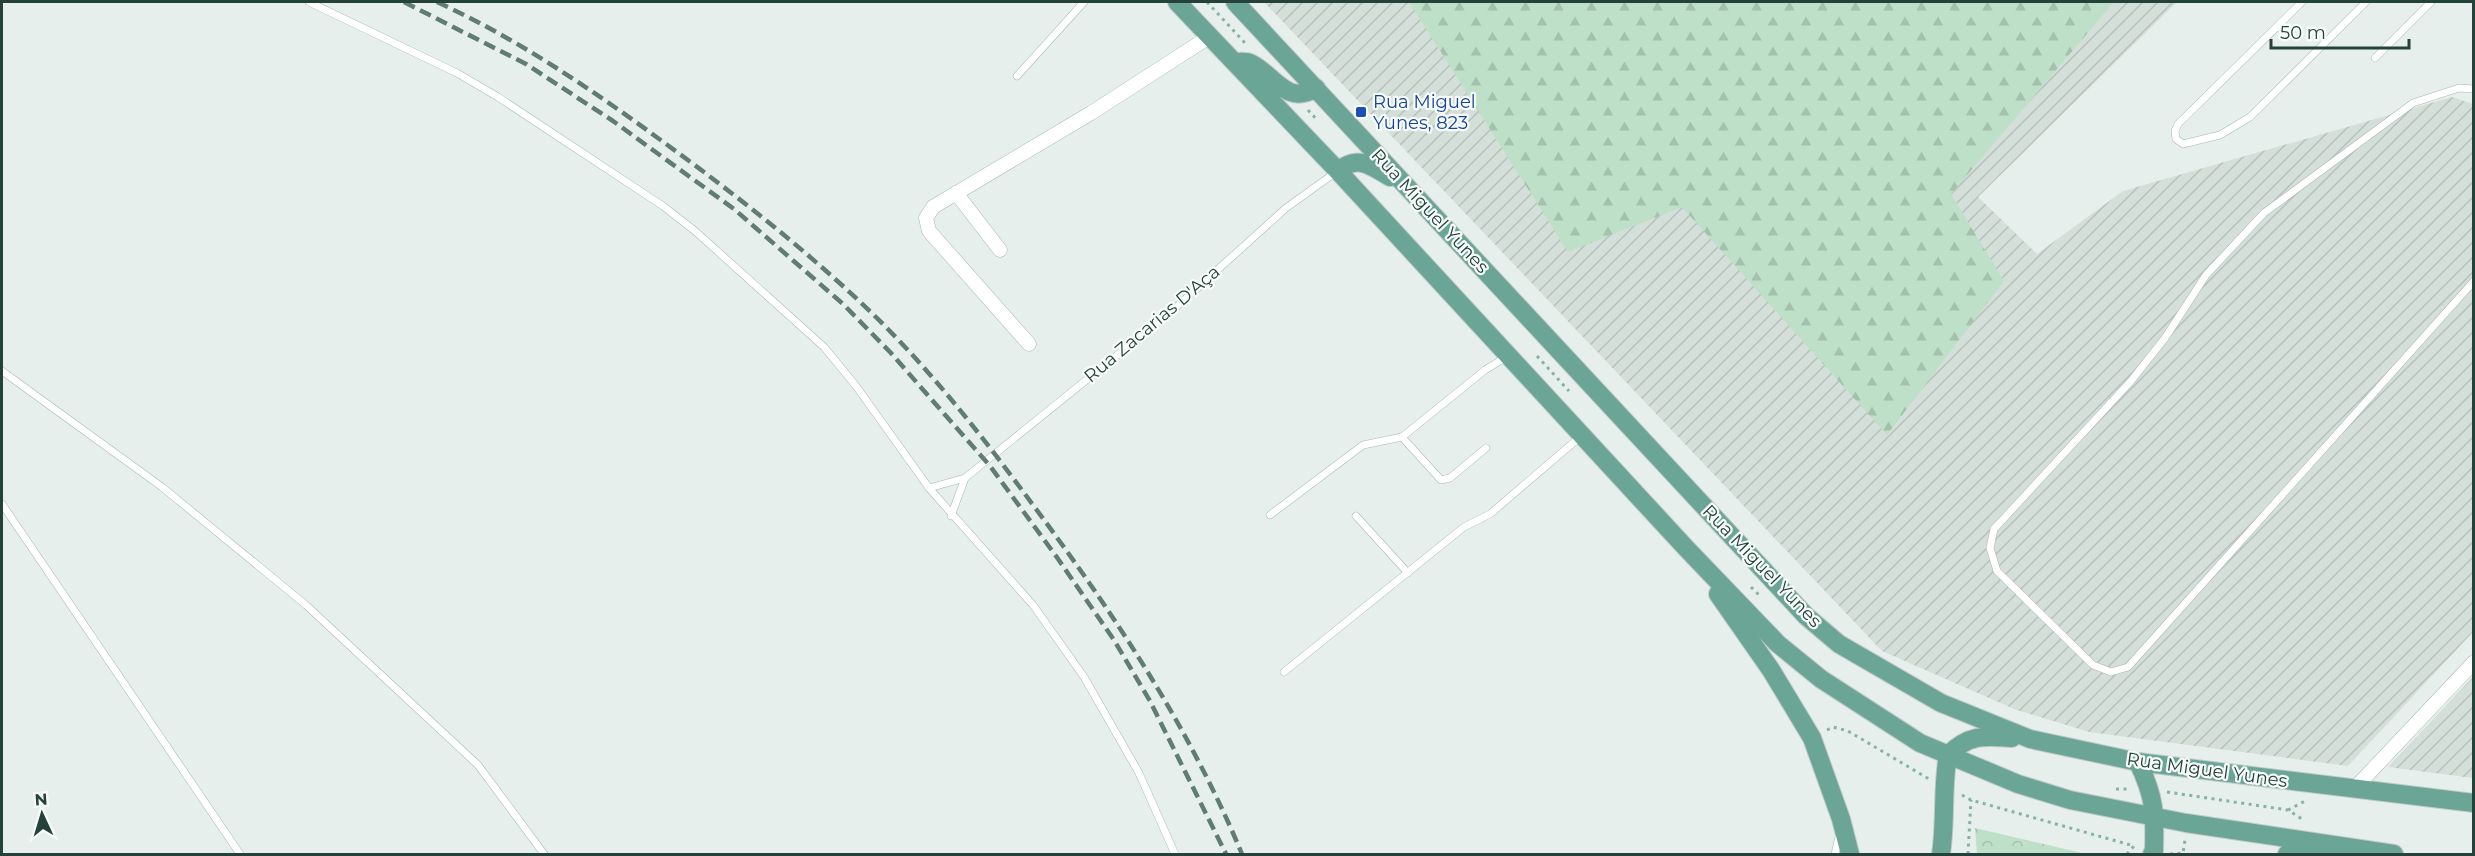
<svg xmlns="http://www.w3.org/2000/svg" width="2475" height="856" viewBox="0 0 2475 856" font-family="Montserrat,sans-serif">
	<defs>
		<pattern id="industrial-furrows" width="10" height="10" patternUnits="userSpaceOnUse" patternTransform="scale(1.5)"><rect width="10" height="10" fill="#d4dfda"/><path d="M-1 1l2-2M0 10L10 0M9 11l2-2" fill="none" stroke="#b6c1bc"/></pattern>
		<pattern id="forest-firs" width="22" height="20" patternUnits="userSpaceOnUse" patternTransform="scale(1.5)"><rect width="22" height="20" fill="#bfe0c8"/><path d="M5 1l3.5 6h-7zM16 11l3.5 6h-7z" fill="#a4c1ad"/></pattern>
		<pattern id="park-crowns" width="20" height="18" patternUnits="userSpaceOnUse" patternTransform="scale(1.5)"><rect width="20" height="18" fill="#bfe0c8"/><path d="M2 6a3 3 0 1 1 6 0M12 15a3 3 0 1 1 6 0" fill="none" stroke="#a4c1ad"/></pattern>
	</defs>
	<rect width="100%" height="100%" fill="#e6efeb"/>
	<g fill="url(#industrial-furrows)">
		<path d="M1264 2H2177L1978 197 2037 254 2123 191 2452 97 2473 104V632L2348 766 2089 732 2014 709 1882 651Z"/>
		<path d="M2473 677V778L2388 767Z"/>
	</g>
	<path fill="url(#forest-firs)" d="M1409 2H2114L1951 194 2004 281 1887 435 1682 207 1568 252Z"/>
	<path fill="url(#park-crowns)" d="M1975 828 2086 854H1977Z"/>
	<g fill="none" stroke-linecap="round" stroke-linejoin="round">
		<defs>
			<g id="service">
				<path d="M309 2 457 73 498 97 663 206 695 231 824 347 856 386 929 488 1033 605 1084 677 1139 773 1175 854"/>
				<path d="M2302 2 2178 124 2175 131 2176 139 2183 144 2220 135 2250 117 2366 2"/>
				<path d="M2375 58 2431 2"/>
				<path d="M1017 76 1084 2"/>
				<path d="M2474 89 2459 88 2413 103 2264 213 2206 275 2165 338 2131 381 1994 529 1990 548 1997 571 2093 665 2111 672 2128 667 2474 281"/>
				<path d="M2 371 162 487 306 605 478 765 544 854"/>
				<path d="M1402 437 1441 480 1450 478 1486 448"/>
				<path d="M929 488 965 478 1173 310 1286 208 1336 172"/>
				<path d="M2 504 240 854"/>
				<path d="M1270 515 1363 445 1402 437 1485 370 1506 357"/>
				<path d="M951 516 965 478"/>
				<path d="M1356 516 1408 573"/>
				<path d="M1284 672 1464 527 1490 514 1580 437"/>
				<path d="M1835 854 1839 837"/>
			</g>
			<g id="minor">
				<path d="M956 193 1000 250"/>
				<path d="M1029 344 929 231 926 218 933 207 1091 113 1209 37"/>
				<path d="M2355 788 2474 662"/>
			</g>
			<g id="primary">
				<path d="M1177 2 1338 171 1685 547 1778 644 1821 679 1920 743 2018 784 2070 800 2186 823 2394 854"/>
				<path d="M1235 2 1806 616 1839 644 1941 703 2030 739 2138 762 2474 803"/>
				<path d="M1235 62C1240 62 1246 61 1250 63 1273 73 1286 107 1316 88"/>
				<path d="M1338 171C1358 154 1371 166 1390 177"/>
				<path d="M1718 594 1771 670 1812 738 1841 819 1850 854"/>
				<path d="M1948 755C1969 734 1984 736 2012 738"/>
				<path d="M2138 762C2155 798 2155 812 2154 851L2152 854"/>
				<path d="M1941 854C1946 821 1942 787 1948 755"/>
				<path d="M2287 854 2320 850"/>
			</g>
		</defs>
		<use href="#service" stroke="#a8b8b2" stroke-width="8"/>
		<use href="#minor" stroke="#a8b8b2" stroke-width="15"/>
		<use href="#primary" stroke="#c2cac8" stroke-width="20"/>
		<g stroke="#86b3a5" stroke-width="3" stroke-dasharray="3 4.5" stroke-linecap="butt">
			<path d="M1207 2 1246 44"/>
			<path d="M1308 110 1318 121"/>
			<path d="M1537 356 1569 391"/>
			<path d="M1751 587 1761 597"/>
			<path d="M1827 730 1833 727 1848 731 1929 779"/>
			<path d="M2116 789H2130"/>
			<path d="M2167 792 2288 810 2305 821"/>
			<path d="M1962 795 1971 800 2134 846 2127 854"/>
			<path d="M2288 810 2305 801"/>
			<path d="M1968 854 1971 800"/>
			<path d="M2170 854 2183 853 2185 840"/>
		</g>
		<use href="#service" stroke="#fff" stroke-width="7"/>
		<use href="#minor" stroke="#fff" stroke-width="14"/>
		<use href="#primary" stroke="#6aa596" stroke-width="18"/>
		<g stroke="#5f7d75" stroke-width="4.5" stroke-dasharray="12 6" stroke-linecap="butt">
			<path d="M404 2 526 64 613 121 734 209 843 304 890 352 990 466 1056 556 1114 640 1150 701 1226 854"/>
			<path d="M437 2C518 39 594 91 666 144 732 192 797 243 857 299 923 360 980 433 1033 505 1115 615 1189 727 1242 854"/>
		</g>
	</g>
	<rect fill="#1a4fb4" stroke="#f7fbf9" stroke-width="2" x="1355" y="106" width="12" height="12" rx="3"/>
	<g text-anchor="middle" stroke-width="4.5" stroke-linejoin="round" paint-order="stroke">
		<g font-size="18" fill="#164399" stroke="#f7fbf9" text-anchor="start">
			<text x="1373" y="108">Rua Miguel<tspan x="1373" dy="21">Yunes, 823</tspan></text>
		</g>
		<g font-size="18" fill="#24423a" stroke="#f7fbf9">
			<text transform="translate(1430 211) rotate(47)" y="6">Rua Miguel Yunes</text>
			<text transform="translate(1152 324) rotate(-40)" y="6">Rua Zacarias D'Aça</text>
			<text transform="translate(1762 566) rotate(46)" y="6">Rua Miguel Yunes</text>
			<text transform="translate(2207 770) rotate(8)" y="6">Rua Miguel Yunes</text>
		</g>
	</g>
	<rect width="2475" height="856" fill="none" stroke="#24423a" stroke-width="6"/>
	<g transform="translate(42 814) rotate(356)" stroke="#f7fbf9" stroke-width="4.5" paint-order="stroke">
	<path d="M0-4.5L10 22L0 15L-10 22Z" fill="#24423a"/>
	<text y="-9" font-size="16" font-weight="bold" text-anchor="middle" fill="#24423a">N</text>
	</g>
	<path d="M2271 39v9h138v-9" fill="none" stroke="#24423a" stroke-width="3"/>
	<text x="2280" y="39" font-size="18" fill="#24423a" stroke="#f7fbf9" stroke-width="4.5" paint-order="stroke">50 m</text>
</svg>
